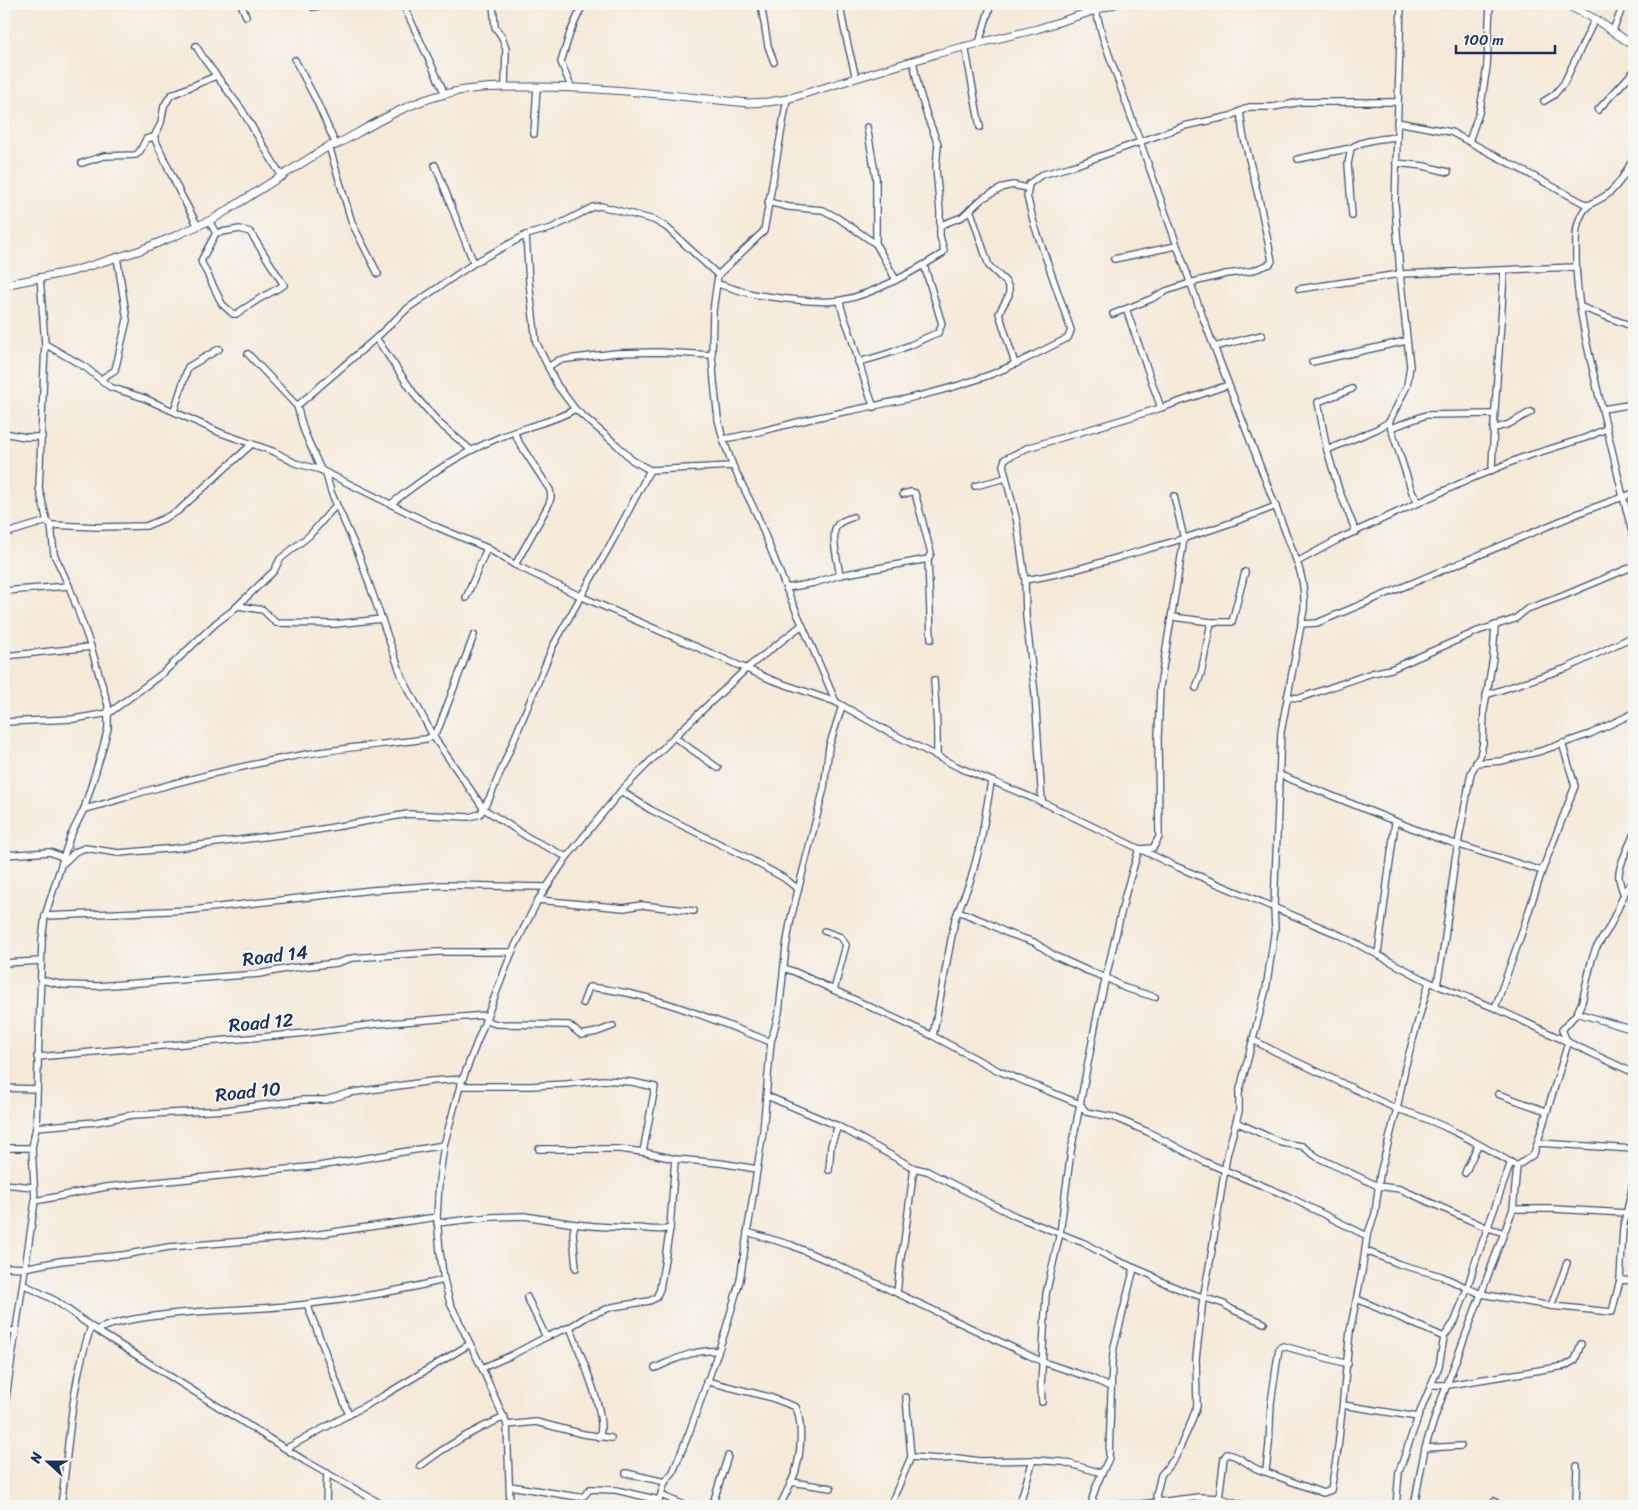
<svg xmlns="http://www.w3.org/2000/svg" width="1638" height="1510" viewBox="0 0 1638 1510" font-family="Sriracha,sans-serif">
	<rect width="100%" height="100%" fill="#f6f6f2"/>
	<filter id="ink" filterUnits="userSpaceOnUse"><feTurbulence type="fractalNoise" baseFrequency=".02" numOctaves="2"/><feDisplacementMap in="SourceGraphic" scale="10" xChannelSelector="R" yChannelSelector="G"/><feConvolveMatrix kernelMatrix="1 2 1 2 8 2 1 2 1" color-interpolation-filters="sRGB"/></filter>
	<filter id="wash" filterUnits="userSpaceOnUse"><feTurbulence type="fractalNoise" baseFrequency=".0096" numOctaves="4" result="noise"/><feDisplacementMap in="SourceGraphic" scale="20" xChannelSelector="R" yChannelSelector="G"/><feGaussianBlur stdDeviation="1.12" result="paint"/><feColorMatrix in="noise" values="0 0 0 0 0 0 0 0 0 0 0 0 0 0 0 0 0 1.4 0 .05"/><feComposite in="paint" operator="in"/></filter>
	<g filter="url(#wash)">
		<rect width="100%" height="100%" fill="#f5e9d8"/>
	</g>
	<g filter="url(#ink)">
		<g fill="none" stroke-linecap="round" stroke-linejoin="round">
			<defs>
				<g id="minor">
					<path d="M241 4 246 16"/>
					<path d="M339 4H343"/>
					<path d="M403 4 445 94"/>
					<path d="M493 4 495 27 502 37 506 49 505 87"/>
					<path d="M761 4 768 46 774 62"/>
					<path d="M840 4C843 29 850 53 856 78"/>
					<path d="M1094 4 1103 38 1203 318 1297 562C1303 578 1305 591 1304 609L1281 732 1274 907 1275 929 1266 989 1239 1093V1111L1227 1155 1210 1262 1203 1299 1196 1358 1197 1406 1190 1425 1175 1458 1161 1475 1156 1496 1159 1503 1158 1506"/>
					<path d="M1401 4 1395 204 1400 274 1410 366 1407 386 1389 422 1412 492 1419 503"/>
					<path d="M313 7 331 4"/>
					<path d="M1613 30 1624 4"/>
					<path d="M1629 41 1634 35"/>
					<path d="M979 43 991 4"/>
					<path d="M196 46 204 59 242 110 282 177"/>
					<path d="M965 46 980 127"/>
					<path d="M295 60 316 100 336 145"/>
					<path d="M571 87 561 62 570 33 583 4"/>
					<path d="M787 99 764 231 718 275 713 311 712 355 714 381 718 419 723 439 733 466 757 515 786 588 836 702"/>
					<path d="M1544 101 1554 95 1564 83 1595 19"/>
					<path d="M1598 110 1634 71"/>
					<path d="M1397 122 1451 132 1587 205"/>
					<path d="M867 127 876 178V244L896 280"/>
					<path d="M534 134 537 87"/>
					<path d="M154 137 179 191 198 226"/>
					<path d="M1469 141 1479 113 1482 98 1487 66 1490 4"/>
					<path d="M329 146 352 223 378 274"/>
					<path d="M1634 157C1627 170 1620 184 1608 194 1596 203 1586 202 1580 218 1575 228 1576 241 1576 251 1575 305 1590 357 1602 409 1613 452 1622 496 1634 539"/>
					<path d="M1298 159 1351 148"/>
					<path d="M82 163 104 156 136 155 140 151 146 139 154 137 161 123 164 106 171 95 216 76"/>
					<path d="M1396 163 1424 166 1448 172"/>
					<path d="M435 165C449 198 460 231 474 263"/>
					<path d="M768 202 789 207 823 210 838 218 876 244"/>
					<path d="M970 209 989 266 1006 282 1009 288V295L999 313 1015 364"/>
					<path d="M1352 216 1348 164 1351 148C1363 140 1381 139 1396 137"/>
					<path d="M209 221 216 233 201 261 222 304 233 314H236L259 299 284 285 250 232 240 229 216 233"/>
					<path d="M941 225 962 217 983 198 1004 187 1013 185 1027 188"/>
					<path d="M526 235 529 282 536 342 557 385 575 409 617 445 632 460 650 470 733 466"/>
					<path d="M1114 259 1176 246"/>
					<path d="M717 284C731 287 744 293 758 295 778 298 823 304 842 300 875 294 914 271 942 254L944 251 940 236V212L936 168 938 144 927 116 919 90 913 61"/>
					<path d="M1299 289 1400 274 1576 267"/>
					<path d="M840 301C842 315 848 325 852 339 859 362 865 385 874 407"/>
					<path d="M1581 307 1634 327"/>
					<path d="M1126 309 1161 408"/>
					<path d="M1113 314 1151 299 1166 291 1190 283 1226 274 1251 271 1270 264 1272 261 1259 199 1243 134 1240 111"/>
					<path d="M376 338 417 398 439 423 471 450"/>
					<path d="M45 344 85 367 110 387 144 398 221 433 275 452 295 463 321 470 437 527 487 548 515 565 580 596 772 680 836 702 891 733 958 767 1042 802 1175 866 1342 936 1429 982 1495 1008 1634 1073"/>
					<path d="M1214 347 1262 335"/>
					<path d="M248 354 297 406 304 431 321 470"/>
					<path d="M858 362C875 358 892 353 908 346 919 342 927 336 938 333L942 324 924 265"/>
					<path d="M1312 362 1406 341"/>
					<path d="M548 367 559 360 616 353 658 352 712 355"/>
					<path d="M101 379 115 370 127 320 117 257"/>
					<path d="M1352 389 1318 402 1327 450 1339 490 1356 532"/>
					<path d="M297 406 376 338 408 308 474 263 526 235 552 228 593 207 601 206 654 220 666 227 718 275"/>
					<path d="M1603 409 1634 404"/>
					<path d="M174 411 188 367 219 349"/>
					<path d="M1391 428 1426 415 1494 414"/>
					<path d="M1493 429 1509 424 1531 412"/>
					<path d="M514 432 520 444 550 490 551 497 549 504 515 565"/>
					<path d="M4 433 25 437H42"/>
					<path d="M723 439C756 434 787 424 819 417 877 405 937 395 992 374 1018 364 1043 350 1068 338L1071 330 1034 224 1027 196 1029 184 1041 175 1076 165 1184 126 1231 116 1249 107H1273L1301 102H1397"/>
					<path d="M1327 450 1377 429 1389 422"/>
					<path d="M1492 470C1494 403 1501 337 1504 270"/>
					<path d="M326 474 331 492 359 555 402 677 433 736 484 809 529 838 567 857"/>
					<path d="M975 486 1006 478"/>
					<path d="M903 494 911 492 915 493 931 553 928 559 931 639"/>
					<path d="M391 504C428 474 468 448 514 432 535 424 556 421 575 409"/>
					<path d="M51 525 98 527 146 526 163 519 178 511 252 444"/>
					<path d="M4 534 47 521"/>
					<path d="M1297 562 1341 538 1468 480 1521 458 1585 438 1606 429"/>
					<path d="M840 575C838 564 831 536 836 527 839 521 848 519 853 517"/>
					<path d="M1025 580C1064 574 1099 563 1137 552 1184 539 1231 524 1276 506"/>
					<path d="M786 588 814 583 840 575 928 559"/>
					<path d="M4 591 69 586"/>
					<path d="M466 598 487 548"/>
					<path d="M238 606 263 610 276 623 335 624 382 619"/>
					<path d="M1173 617 1211 622H1232L1245 572"/>
					<path d="M1301 624 1317 623 1584 511 1634 493"/>
					<path d="M4 656 91 647"/>
					<path d="M934 680 937 727V755"/>
					<path d="M1196 688 1201 674 1211 622"/>
					<path d="M1486 695 1567 668 1634 636"/>
					<path d="M1287 697 1300 698 1372 673 1391 669 1478 631 1515 619 1527 609 1563 596 1634 566"/>
					<path d="M4 722 73 719 109 713 163 673 216 623 232 611 274 571 280 559 310 535 336 505"/>
					<path d="M674 737 718 768"/>
					<path d="M1476 763 1501 761 1541 751 1590 734 1634 713"/>
					<path d="M1280 775 1437 838 1542 871"/>
					<path d="M621 791 651 810 746 857 784 878 798 889"/>
					<path d="M1042 802 1035 694 1026 616 1025 580 1017 522 1003 465 1005 459 1027 448 1161 408 1228 385"/>
					<path d="M84 809C107 804 128 796 150 790 196 777 243 766 290 757 335 748 381 745 426 739L433 736 439 727 474 635"/>
					<path d="M4 855 50 852 64 858"/>
					<path d="M64 863 75 852 85 848 119 853 177 848 317 830 408 814 469 817 480 814 490 797 553 646 613 540 650 470"/>
					<path d="M1624 895C1622 890 1620 884 1619 879 1617 867 1630 845 1634 833"/>
					<path d="M538 900 624 908 641 905 694 911"/>
					<path d="M958 911 988 923 1007 933 1034 942 1055 956 1088 971 1107 978 1125 988 1155 997"/>
					<path d="M45 916 192 910 372 890 443 885 546 887"/>
					<path d="M824 931 841 937 846 945 834 990"/>
					<path d="M1378 954 1395 823"/>
					<path d="M4 963 41 961"/>
					<path d="M784 968 795 972 933 1036 999 1071 1080 1104 1086 1112 1113 1117 1148 1132 1205 1162 1285 1195 1367 1236"/>
					<path d="M41 980 64 985 97 986 259 974 291 968 337 963 352 958 438 952H512"/>
					<path d="M1437 985 1444 945 1455 860 1471 773 1480 756 1483 743 1484 710 1493 658 1495 625"/>
					<path d="M583 1003 589 987C653 993 711 1019 771 1042"/>
					<path d="M1495 1008 1520 938 1542 871 1575 786 1562 743"/>
					<path d="M1577 1013 1582 1002 1592 959 1596 948 1609 928 1627 888 1630 885 1634 884"/>
					<path d="M485 1020 496 1024 569 1025 581 1035 597 1032 613 1026"/>
					<path d="M933 1036 955 919 971 879 981 841 991 782"/>
					<path d="M1253 1040 1276 1052 1397 1109C1440 1121 1479 1144 1517 1166"/>
					<path d="M37 1057 307 1033 377 1024 487 1015"/>
					<path d="M460 1086H530L567 1084 603 1080 632 1082 655 1087 643 1152"/>
					<path d="M4 1088 36 1089"/>
					<path d="M1498 1094 1546 1111"/>
					<path d="M767 1096 838 1126 914 1168 927 1171 1015 1216 1084 1243 1109 1257 1151 1275 1158 1280 1184 1291 1224 1304 1231 1309 1264 1323"/>
					<path d="M1236 1122 1282 1143 1302 1146 1317 1157 1378 1186 1400 1189 1483 1226 1504 1233"/>
					<path d="M36 1127 96 1122 132 1115 226 1110 303 1100H326L349 1093 432 1081 463 1079"/>
					<path d="M1538 1143 1634 1149"/>
					<path d="M4 1148H32"/>
					<path d="M539 1149H619L643 1152 675 1159 720 1163 757 1169"/>
					<path d="M829 1170 831 1145 838 1126"/>
					<path d="M1465 1173 1478 1145"/>
					<path d="M4 1184 33 1187"/>
					<path d="M35 1201 106 1187 319 1166 444 1145"/>
					<path d="M1513 1209H1554L1626 1213"/>
					<path d="M437 1223 491 1217 524 1216 575 1224 573 1233 576 1268"/>
					<path d="M575 1224C595 1227 615 1227 635 1228 646 1228 659 1232 670 1228"/>
					<path d="M747 1232 791 1245 833 1263 1043 1362 1091 1378 1110 1387"/>
					<path d="M1366 1251 1399 1264 1441 1276 1481 1294 1551 1306 1612 1312 1620 1280 1623 1228 1634 1180"/>
					<path d="M4 1267 24 1268 60 1261 123 1255 169 1247 299 1237 437 1217"/>
					<path d="M1134 1268 1114 1347 1112 1363 1109 1458 1097 1484 1092 1499 1094 1503 1098 1505 1142 1504 1199 1497 1220 1498 1247 1506"/>
					<path d="M1620 1280 1634 1281"/>
					<path d="M23 1284 56 1301 96 1330 305 1461 385 1506"/>
					<path d="M897 1293 901 1257 904 1242 914 1168"/>
					<path d="M527 1297 546 1337"/>
					<path d="M1357 1299 1444 1337"/>
					<path d="M307 1304 349 1415"/>
					<path d="M1551 1306 1567 1263"/>
					<path d="M570 1327C578 1349 609 1417 599 1437"/>
					<path d="M96 1330C117 1321 140 1318 163 1315 211 1309 260 1310 308 1304 353 1299 399 1291 444 1280"/>
					<path d="M4 1331H15"/>
					<path d="M482 1368 512 1355 546 1337 570 1327 588 1316 612 1307 649 1301 656 1298 660 1289 670 1228 675 1159"/>
					<path d="M655 1368C676 1359 695 1349 718 1351"/>
					<path d="M706 1381 769 1397 796 1407C803 1425 801 1452 796 1470 792 1483 785 1494 780 1506"/>
					<path d="M1431 1385 1439 1366 1444 1337 1455 1321 1467 1289 1475 1263 1511 1162"/>
					<path d="M1042 1402 1041 1386 1046 1294 1060 1233 1071 1151 1098 1011 1126 892 1139 849 1153 848 1159 837 1158 739 1160 686 1184 539 1174 496"/>
					<path d="M1343 1405 1418 1417"/>
					<path d="M4 1411 35 1201 32 1148 36 1127 42 940 45 916 70 837 84 809 102 751 108 728V705L91 647 69 586 54 554 51 525 47 521 39 488 45 344 40 277"/>
					<path d="M507 1425 536 1422 583 1434 611 1438"/>
					<path d="M287 1448 383 1396 470 1344"/>
					<path d="M1425 1448 1461 1446"/>
					<path d="M911 1457 938 1459 957 1458 980 1461 1033 1460 1063 1462 1102 1473"/>
					<path d="M420 1466C446 1446 475 1429 505 1417"/>
					<path d="M1263 1471 1323 1493 1331 1490 1338 1448 1350 1331 1362 1271 1367 1236 1375 1214 1380 1174 1397 1109 1405 1068 1429 982"/>
					<path d="M626 1473 665 1482"/>
					<path d="M791 1482 831 1488"/>
					<path d="M510 1486 578 1497 584 1496 590 1489 616 1490 659 1500"/>
					<path d="M661 1495 686 1506"/>
					<path d="M1494 1501 1500 1506"/>
					<path d="M61 1506C69 1446 71 1384 91 1327"/>
					<path d="M326 1506 327 1473"/>
					<path d="M510 1506 507 1425 482 1368 450 1303 444 1280 440 1252 437 1217 439 1181 444 1145 460 1086 512 952 538 900 567 857 621 791 674 737 747 668 802 625"/>
					<path d="M657 1506 665 1482 673 1472 689 1433 724 1335 740 1280 763 1131 771 1042 779 1012 786 947 791 918 824 788 829 747 842 706"/>
					<path d="M712 1506 728 1456"/>
					<path d="M890 1506 911 1457 906 1397"/>
					<path d="M1019 1506 1033 1460"/>
					<path d="M1218 1506 1224 1458 1227 1454C1241 1455 1251 1470 1264 1471L1266 1470 1269 1445 1271 1403 1279 1348 1283 1346 1348 1364"/>
					<path d="M1396 1506 1399 1472 1418 1417 1431 1385H1448L1565 1366 1575 1360 1581 1344"/>
					<path d="M1414 1506 1425 1448 1437 1411 1513 1209 1517 1166 1534 1154 1568 1043 1562 1030 1577 1013 1634 1030"/>
					<path d="M1576 1506 1577 1466"/>
				</g>
				<g id="tertiary">
					<path d="M1565 4 1595 19 1634 46"/>
					<path d="M4 285 73 271 138 251 175 236 215 218 329 146 336 145C371 126 406 103 445 94 471 87 498 87 525 87 600 86 673 96 748 103L768 102 787 99 939 53 1037 29 1115 4"/>
				</g>
			</defs>
			<use href="#minor" stroke="#3c4b70" stroke-width="8"/>
			<use href="#tertiary" stroke="#3c4b70" stroke-width="9"/>
			<use href="#minor" stroke="#fff" stroke-width="5.5"/>
			<use href="#tertiary" stroke="#fff" stroke-width="7"/>
		</g>
	</g>
	<g text-anchor="middle" stroke-width="4" stroke-linejoin="round" paint-order="stroke">
		<g font-size="19" fill="#1b2f5e" stroke="#f6f6f2">
			<text transform="translate(275 955) rotate(-7)" y="7">Road 14</text>
			<text transform="translate(261 1022) rotate(-5)" y="7">Road 12</text>
			<text transform="translate(248 1091) rotate(-6)" y="7">Road 10</text>
		</g>
	</g>
	<rect width="1638" height="1510" fill="none" stroke="#f6f6f2" stroke-width="20"/>
	<g transform="translate(48 1462) rotate(291)" stroke="#f6f6f2" stroke-width="4" paint-order="stroke">
	<path d="M0-4L9 19L0 12L-9 19Z" fill="#1b2f5e"/>
	<text y="-8" font-size="14" font-weight="bold" text-anchor="middle" fill="#1b2f5e">N</text>
	</g>
	<path d="M1456 45v8h99v-8" fill="none" stroke="#1b2f5e" stroke-width="2.5"/>
	<text x="1463" y="45" font-size="15" fill="#1b2f5e" stroke="#f6f6f2" stroke-width="4" paint-order="stroke">100 m</text>
</svg>
